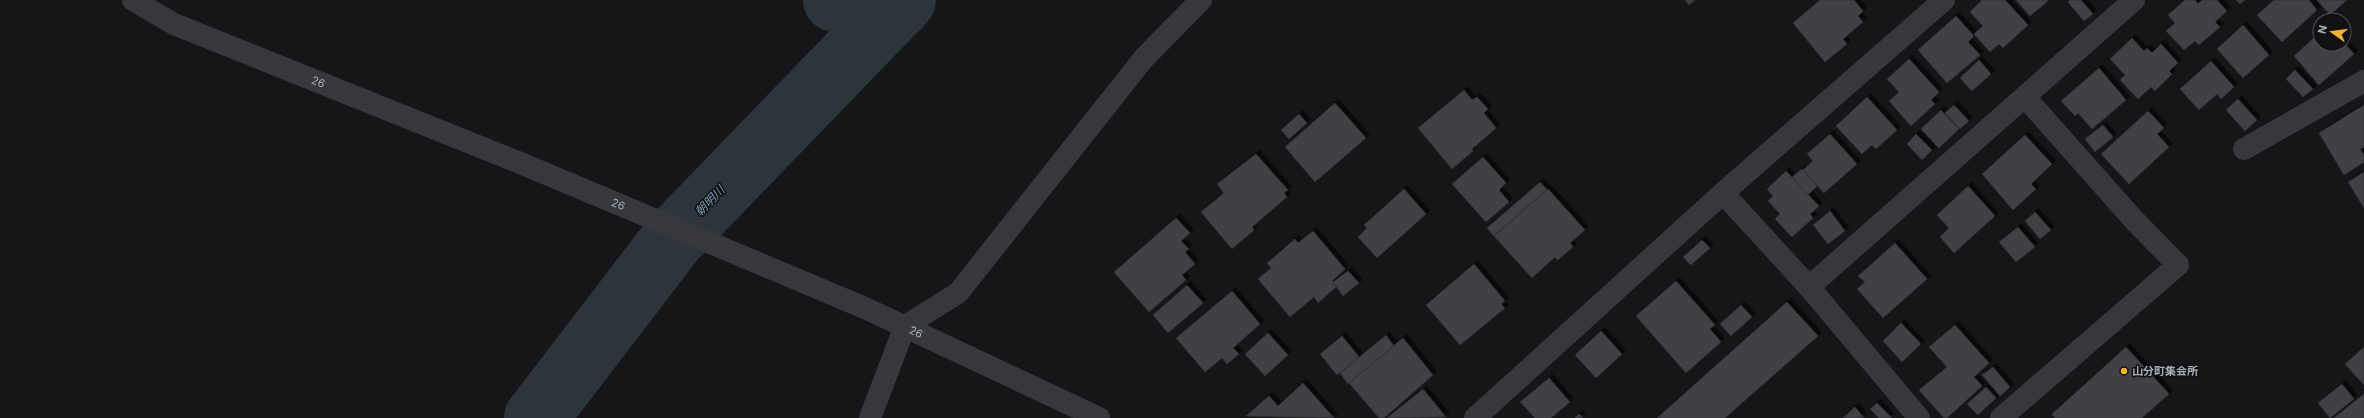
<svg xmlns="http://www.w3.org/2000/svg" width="2364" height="418" viewBox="0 0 2364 418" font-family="Inter,'Noto Sans JP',sans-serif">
	<defs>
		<filter id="shadow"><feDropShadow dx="3.5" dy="-3.5" stdDeviation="0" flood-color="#0009"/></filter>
	</defs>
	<rect width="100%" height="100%" fill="#161618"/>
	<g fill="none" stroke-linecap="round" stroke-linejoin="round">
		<g stroke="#2c353c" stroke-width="64">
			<path d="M835 0 898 7"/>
			<path d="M536 418 673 239 904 0"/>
		</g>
	</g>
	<g fill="#404145" stroke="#303034" filter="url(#shadow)">
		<path d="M1685 0H1695L1689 5Z"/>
		<path d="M1820 0H1854L1863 11 1858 16 1863 22 1843 39 1847 44 1825 62 1793 23Z"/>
		<path d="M1982 0H2005L2028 25 2003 48 1999 44 1990 52 1974 34 1983 26 1970 12Z"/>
		<path d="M2016 0H2049L2030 16Z"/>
		<path d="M2070 0H2081L2093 14 2084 21 2068 2Z"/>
		<path d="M2185 0H2195L2198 4 2202 0H2217L2227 11 2215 22 2220 27 2199 45 2195 41 2184 50 2166 31 2175 23 2168 15Z"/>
		<path d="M2236 0H2245L2240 4Z"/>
		<path d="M2274 0H2309L2317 10 2282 42 2257 15Z"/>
		<path d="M2317 0H2347L2330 15Z"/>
		<path d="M1956 16 1974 36 1968 42 1980 55 1947 83 1918 50Z"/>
		<path d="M2243 25 2269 55 2243 78 2217 49Z"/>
		<path d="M2320 32V44L2344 43 2354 54 2319 85 2294 56Z"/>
		<path d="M2132 38 2144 51 2147 48 2152 53 2161 44 2178 63 2169 71 2172 74 2155 91 2151 87 2138 99 2120 80 2125 75 2110 59Z"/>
		<path d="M1909 59 1939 92 1931 100 1935 104 1911 126 1889 101 1899 92 1887 79Z"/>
		<path d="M1979 60 1991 74 1972 91 1960 78Z"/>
		<path d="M2211 61 2234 87 2221 99 2217 94 2199 110 2180 89Z"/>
		<path d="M2099 68 2126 100 2092 129 2078 113 2075 116 2061 101Z"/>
		<path d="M2295 70 2313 89 2303 97 2286 79Z"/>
		<path d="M1464 90 1472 100 1477 97 1488 109 1484 113 1496 128 1472 149 1473 151 1452 169 1418 128Z"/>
		<path d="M1867 97 1897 130 1876 149 1872 145 1862 154 1836 126Z"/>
		<path d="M2238 99 2257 120 2245 131 2226 110Z"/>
		<path d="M1335 103 1366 138 1315 182 1285 147Z"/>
		<path d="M1954 105 1969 121 1960 129 1945 113Z"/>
		<path d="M2364 105V147L2360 149 2364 155V162L2344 175 2319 133Z"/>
		<path d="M1941 110 1959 129 1939 148 1921 129Z"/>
		<path d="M2148 111 2164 128 2157 134 2169 147 2129 184 2101 154Z"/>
		<path d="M1299 114 1307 123 1289 139 1281 130Z"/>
		<path d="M2103 125 2113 137 2095 152 2085 139Z"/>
		<path d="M1830 134 1857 164 1824 193 1803 170 1813 161 1807 154Z"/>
		<path d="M1916 134 1932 150 1922 160 1907 144Z"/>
		<path d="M2025 135 2052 164 2031 184 2036 189 2013 210 1982 174Z"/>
		<path d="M1256 154 1288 190 1284 193 1287 197 1252 227 1254 230 1232 249 1201 212 1224 193 1217 184Z"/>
		<path d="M1483 157 1506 183 1499 190 1509 202 1486 222 1452 184Z"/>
		<path d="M1802 169 1817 186 1808 195 1792 177Z"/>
		<path d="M1786 171 1819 206 1810 214 1813 218 1792 237 1775 219 1780 214 1768 201 1773 196 1767 189Z"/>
		<path d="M2364 172V208L2348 182Z"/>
		<path d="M1540 182 1547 190 1494 236 1487 228Z"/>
		<path d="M1968 186 1995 216 1954 253 1940 237 1949 228 1937 215Z"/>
		<path d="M1404 189 1426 214 1377 258 1358 237 1367 228 1364 225Z"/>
		<path d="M1548 189 1585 230 1570 243 1573 247 1558 260 1555 257 1532 278 1494 236Z"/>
		<path d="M1830 211 1845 231 1828 244 1813 225Z"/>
		<path d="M2035 212 2051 230 2040 239 2025 221Z"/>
		<path d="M1176 218 1190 233 1181 241 1189 249 1185 252 1195 264 1182 275 1186 280 1149 312 1114 272Z"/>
		<path d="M2018 227 2035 247 2016 262 1999 242Z"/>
		<path d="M1313 231 1345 269 1332 281 1337 286 1318 303 1314 297 1290 317 1258 279 1271 268 1267 263 1295 239 1298 243Z"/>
		<path d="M1702 240 1710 248 1691 265 1683 257Z"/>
		<path d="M1895 243 1927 279 1883 318 1857 289 1865 282 1858 276Z"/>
		<path d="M1474 264 1505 301 1501 304 1505 308 1460 345 1426 305Z"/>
		<path d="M1348 271 1359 283 1343 296 1333 282Z"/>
		<path d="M1676 281 1715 325 1710 329 1721 342 1686 373 1636 316Z"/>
		<path d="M1187 285 1203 303 1168 333 1153 315Z"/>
		<path d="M1232 291 1260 324 1233 348 1239 354 1227 364 1222 358 1205 372 1176 338Z"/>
		<path d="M1787 302 1818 336 1725 418H1657Z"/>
		<path d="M1741 305 1752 317 1731 336 1720 324Z"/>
		<path d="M1901 323 1921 344 1902 362 1883 341Z"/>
		<path d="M1955 325 1989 363 1974 377 1982 386 1947 418H1944L1919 390 1947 367 1929 347Z"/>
		<path d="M1601 331 1622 354 1596 378 1575 355Z"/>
		<path d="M1268 333 1288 355 1265 376 1245 354Z"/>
		<path d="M1386 335 1394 346 1348 384 1340 373Z"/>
		<path d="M1342 336 1359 357 1337 375 1320 354Z"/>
		<path d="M1403 338 1433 375 1384 418H1379L1349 383Z"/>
		<path d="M2126 347 2169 394 2142 418H2055L2052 414Z"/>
		<path d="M2364 347V385L2345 364Z"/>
		<path d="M1993 367 2010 387 2000 396 1982 375Z"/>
		<path d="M1549 378 1570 402 1551 418H1535L1520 402Z"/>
		<path d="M1303 383 1334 418 1246 416 1269 396 1278 406Z"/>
		<path d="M2342 384 2354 399 2330 418 2318 403Z"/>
		<path d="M1986 387 1996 398 1978 415 1967 404Z"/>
		<path d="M1423 389 1446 417 1387 418Z"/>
		<path d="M2364 394V418H2334L2355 401Z"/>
		<path d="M1877 403 1892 418H1879L1870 409Z"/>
		<path d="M1855 407 1864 418H1843Z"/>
		<path d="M1579 414 1583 418H1575Z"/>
	</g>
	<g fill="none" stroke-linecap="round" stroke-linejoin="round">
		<g stroke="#37383d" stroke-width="22">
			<path id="s1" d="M133 0 174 24 518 162 865 308 1099 418"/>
			<path d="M2244 149 2364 81"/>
			<path d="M1723 193 1809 287 1919 418"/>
			<path d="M1809 287 2134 0"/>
			<path d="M870 418 905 326 958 293 1144 58 1201 0"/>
			<path d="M1475 418 1723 193 1944 0"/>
			<path d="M2001 418 2178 265 2134 220 2025 97"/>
		</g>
	</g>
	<circle fill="#f2b134" stroke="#111113" stroke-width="1.5" cx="2124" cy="371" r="4"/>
	<g text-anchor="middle" stroke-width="3" stroke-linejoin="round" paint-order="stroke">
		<g font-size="11" fill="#a8adb8" stroke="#111113">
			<text dy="4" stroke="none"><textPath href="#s1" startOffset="203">26</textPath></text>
			<text dy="4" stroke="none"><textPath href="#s1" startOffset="527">26</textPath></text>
			<text dy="4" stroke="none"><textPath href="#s1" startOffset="851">26</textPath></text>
		</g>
		<g font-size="11" font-weight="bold" fill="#a8adb8" stroke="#111113" text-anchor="start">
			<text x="2132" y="375">山分町集会所</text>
		</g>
		<g font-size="12" font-style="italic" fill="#7f9bb3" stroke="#111113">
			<text transform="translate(710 201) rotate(-46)" y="4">朝明川</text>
		</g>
	</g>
	<g transform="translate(2332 32) rotate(284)"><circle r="19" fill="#111113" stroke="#4d4f55"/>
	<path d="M0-3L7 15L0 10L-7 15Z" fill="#f2b134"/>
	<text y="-6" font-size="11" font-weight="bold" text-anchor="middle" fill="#a8adb8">N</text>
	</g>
</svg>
